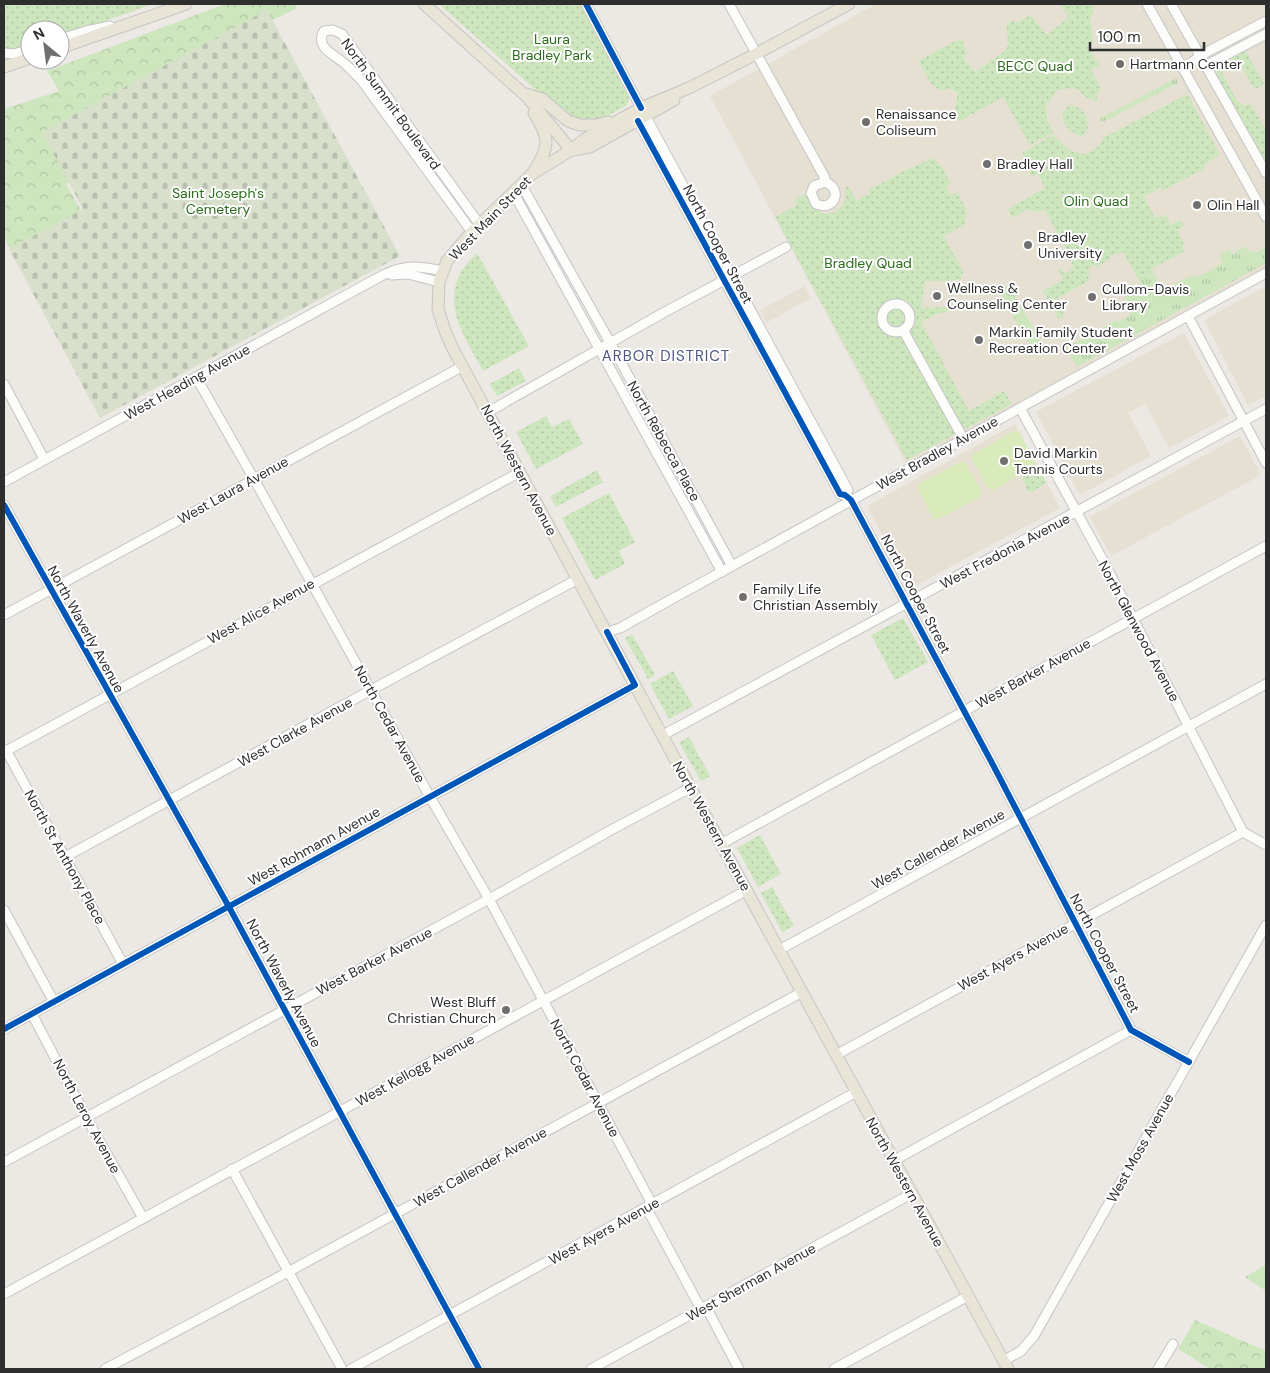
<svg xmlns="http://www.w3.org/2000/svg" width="1270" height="1373" viewBox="0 0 1270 1373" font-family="'DM Sans',sans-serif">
	<defs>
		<pattern id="grass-tufts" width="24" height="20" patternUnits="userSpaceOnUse" patternTransform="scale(1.25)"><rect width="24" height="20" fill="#cee6be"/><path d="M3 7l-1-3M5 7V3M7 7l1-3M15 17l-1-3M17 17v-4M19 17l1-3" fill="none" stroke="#b1c6a4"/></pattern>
		<pattern id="forest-crowns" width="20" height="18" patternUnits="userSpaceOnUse" patternTransform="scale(1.25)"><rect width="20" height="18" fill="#cee6be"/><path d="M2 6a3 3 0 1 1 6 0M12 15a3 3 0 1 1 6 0" fill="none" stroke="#b1c6a4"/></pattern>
		<pattern id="cemetery-stones" width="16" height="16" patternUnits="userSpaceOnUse" patternTransform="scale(1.25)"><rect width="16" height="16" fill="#d8e0cc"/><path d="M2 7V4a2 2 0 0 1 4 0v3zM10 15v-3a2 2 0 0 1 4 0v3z" fill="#bac0b0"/></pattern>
		<pattern id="park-dots" width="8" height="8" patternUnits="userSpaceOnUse" patternTransform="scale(1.25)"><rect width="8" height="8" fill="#cee6be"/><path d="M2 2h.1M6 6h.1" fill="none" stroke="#b1c6a4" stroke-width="1.8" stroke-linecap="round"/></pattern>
	</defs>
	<rect width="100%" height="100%" fill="#ece8e4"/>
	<g fill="#e6e0d3">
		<path d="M876 4H1266V273L909 469 710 96Z"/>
		<path d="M805 286 811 298 766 323 760 310Z"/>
		<path d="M1266 286V396L1248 405 1204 320Z"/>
		<path d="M1184 333 1229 416 1169 448 1145 404 1128 413 1151 456 1080 495 1036 412Z"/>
		<path d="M1015 424 1060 508 911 588 867 506Z"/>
		<path d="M1240 436 1261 475 1111 556 1090 517Z"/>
	</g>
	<g fill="url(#grass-tufts)">
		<path d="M1176 78 1178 83 1103 122 1100 120 1101 118Z"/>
		<path d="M1246 246 1249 252 1254 250 1256 253 1266 247V263L1077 367 1066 348 1116 320 1117 322 1131 315 1129 310 1130 309 1124 297 1129 294 1130 296 1142 287 1137 277 1150 267 1163 290 1190 276 1198 277 1223 263 1219 255 1229 249 1232 254Z"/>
		<path d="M1009 285 1041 342 1031 348 999 291Z"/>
	</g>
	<g fill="url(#forest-crowns)">
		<path d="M225 4H295L297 8 201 56 80 176 66 184 85 217 49 239 43 231 10 249 4 237V109L59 91 47 71Z"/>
		<path d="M1266 1265V1291L1245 1277Z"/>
		<path d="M1195 1320 1266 1351V1366L1264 1369H1210L1178 1349Z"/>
	</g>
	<path fill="url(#cemetery-stones)" d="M267 10 400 256 100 418 9 249 83 209 42 132Z"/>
	<g fill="url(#park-dots)">
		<path d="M4 4H153L60 37V30H30V47L15 52 4 48Z"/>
		<path d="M439 4H580L626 92 629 99 627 105 604 118 585 122 564 115Z"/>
		<path d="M1059 4H1095L1090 20 1093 39 1089 50 1100 65 1091 70 1101 89 1097 94V102L1085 97 1079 90 1070 88 1057 91 1046 105 1047 120 1053 133 1030 145 1003 97 960 121 953 118 958 93 950 88 942 91 932 85 918 61 961 38 967 53 963 57 975 72 1006 50 1008 46 1007 24 1014 20 1016 23 1031 15 1047 35 1069 17Z"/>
		<path d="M1243 47 1264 84 1256 89 1252 85 1239 62 1230 64 1227 66 1228 69 1222 72 1237 101 1244 105 1251 104 1264 127 1266 126V166L1210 65Z"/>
		<path d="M1186 95 1189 97 1220 155 1204 165 1205 168 1162 191 1160 187 1144 197 1156 219 1165 214 1171 225 1180 220 1184 226 1177 230 1184 244 1182 246 1185 251 1137 277 1123 252 1117 255 1116 253 1109 257 1110 259 1096 267 1094 265 1088 269 1090 273 1087 274 1090 280 1056 299 1065 316 1059 319 1043 291 1063 280 1058 271 1061 269 1064 274 1074 268 1071 263 1073 262 1045 210 1036 212 1028 209 1012 218 1008 209 1045 188 1038 174 1032 177 1021 158 1024 156 1022 153 1054 134C1066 153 1092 165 1103 138Z"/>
		<path d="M1071 105C1083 107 1090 119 1087 131L1082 136C1067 134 1053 112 1071 105Z"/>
		<path d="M933 158 942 167 951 184 946 187 951 195 957 192 966 209 965 224 944 236 963 272 961 279 950 281H925L921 308 948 307 949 311 939 313 921 322 969 411 1004 391 1012 404 907 460 775 217 797 205 795 200 808 193C814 225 850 217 845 188L848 186 857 201 870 193 869 190 900 173Z"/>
		<path d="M477 253 529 346 483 371C468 342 442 308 460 274 464 266 471 259 477 253Z"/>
		<path d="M519 368 526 381 497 396 490 384Z"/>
		<path d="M546 416 552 427 569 419 583 444 536 469 516 432Z"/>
		<path d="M1039 468 1047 483 1032 492 1028 491 1022 478Z"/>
		<path d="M597 470 603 482 556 507 550 496Z"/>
		<path d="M609 493 635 542 619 551 625 564 595 580 562 518Z"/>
		<path d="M903 618 928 662 895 680 871 635Z"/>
		<path d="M632 634 655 675 648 679 625 638Z"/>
		<path d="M673 671 693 706 669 719 650 684Z"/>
		<path d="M689 737 710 776 701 781 679 742Z"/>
		<path d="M760 835 781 874 758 887 737 848Z"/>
		<path d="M772 887 794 926 782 932 761 893Z"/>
	</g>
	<g fill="#d9eabb">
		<path d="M1014 431 1019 432 1035 462 1034 467 993 490 988 488 972 459 973 454Z"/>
		<path d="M960 462H965L981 490 980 497 938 519 933 518 918 488 919 484Z"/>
	</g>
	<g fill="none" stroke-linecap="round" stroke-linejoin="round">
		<defs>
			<g id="minor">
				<path d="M586 4 641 108"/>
				<path d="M729 4 825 178V182C844 189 834 212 816 204L811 193 814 186 825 182"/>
				<path d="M1147 4 1266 217"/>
				<path d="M1171 4 1266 173"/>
				<path d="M60 39 86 31 110 26"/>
				<path d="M4 53 14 54 30 49"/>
				<path d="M1205 66 1266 34"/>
				<path d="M1183 68 1207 52 1266 21"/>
				<path d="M646 117 848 490 845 495"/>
				<path d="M638 121 840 494 845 495 851 500 992 763 1131 1030 1189 1062"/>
				<path d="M521 184 611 344 732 566"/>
				<path d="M513 192 722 572"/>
				<path d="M472 232 362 81C356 75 351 69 345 64 335 55 314 47 324 31L333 30 342 34 480 225"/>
				<path d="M391 275 408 274 439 282"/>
				<circle cx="896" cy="318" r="14"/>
				<path d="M1188 316 1266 463"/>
				<path d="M903 330 963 438"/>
				<path d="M196 377 254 479 430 797 489 899 652 1204"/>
				<path d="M4 384 44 459"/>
				<path d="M1020 408 1105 564 1243 832 1266 845"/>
				<path d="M488 412 663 313 786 247"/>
				<path d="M4 482 383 275C406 264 419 266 443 271"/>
				<path d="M4 505 229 907 479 1369"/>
				<path d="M4 615 463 366"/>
				<path d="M607 632 620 628 670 600 1266 273"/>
				<path d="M663 735 1266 409"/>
				<path d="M6 750 123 964"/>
				<path d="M4 752 520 472"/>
				<path d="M721 844 1266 546"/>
				<path d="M65 857 371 690 578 579"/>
				<path d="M4 910 54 1002"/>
				<path d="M779 950 1266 684"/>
				<path d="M32 1014 86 1117 143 1218"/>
				<path d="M4 1029 635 685"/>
				<path d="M836 1055 1243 832"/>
				<path d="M893 1161 1131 1030"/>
				<path d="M4 1162 489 899 611 830 690 788"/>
				<path d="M232 1169 342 1369"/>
				<path d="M646 1207 701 1309"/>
				<path d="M4 1294 747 890"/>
				<path d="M706 1307 739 1369"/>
				<path d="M1003 1361 1021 1351 1034 1336 1266 925"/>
				<path d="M105 1369 288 1272 802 992"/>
				<path d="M351 1369 856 1092"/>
				<path d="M591 1369 911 1194"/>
				<path d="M834 1369 968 1296"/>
				<path d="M1158 1369 1173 1344"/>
			</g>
			<g id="major">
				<path d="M424 4 528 98 571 150"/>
				<path d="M849 4 748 58 691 87 641 108 585 139 571 150 532 174 470 234 447 261 439 282 438 309 445 331 453 349 721 844 1008 1369"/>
				<path d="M60 48 186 4"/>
				<path d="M4 67 30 58"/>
				<path d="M526 94 542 99 568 121 580 125H597L608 122"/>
				<path d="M573 150 590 147 674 100"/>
				<path d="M534 171C550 146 550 139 534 113"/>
			</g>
		</defs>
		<use href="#minor" stroke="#c5c4c5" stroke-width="11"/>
		<use href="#major" stroke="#c6c5c4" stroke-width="13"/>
		<use href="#minor" stroke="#fcfcfb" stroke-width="9"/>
		<use href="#major" stroke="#e8e4d6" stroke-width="11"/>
		<defs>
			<g id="cycleway">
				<path d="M586 4 641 108"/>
				<path d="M638 121 840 494 845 495 851 500 992 763 1131 1030 1189 1062"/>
				<path d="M4 505 229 907 479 1369"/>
				<path d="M4 1029 635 685 607 632"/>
			</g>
		</defs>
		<use href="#cycleway" stroke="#fff" stroke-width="9"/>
		<use href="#cycleway" stroke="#0057b8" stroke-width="6"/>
	</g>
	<g fill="#706f6e" stroke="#fff" stroke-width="2">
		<circle cx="1120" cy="64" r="5"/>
		<circle cx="866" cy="122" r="5"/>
		<circle cx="987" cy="164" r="5"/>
		<circle cx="1197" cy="205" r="5"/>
		<circle cx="1028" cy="245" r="5"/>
		<circle cx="937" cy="296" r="5"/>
		<circle cx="1092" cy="297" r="5"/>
		<circle cx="979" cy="340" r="5"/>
		<circle cx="1004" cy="461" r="5"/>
		<circle cx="743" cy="597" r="5"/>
		<circle cx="506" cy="1010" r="5"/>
	</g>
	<g text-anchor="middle" stroke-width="4" stroke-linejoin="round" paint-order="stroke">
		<g font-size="14" fill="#2c6e1b" stroke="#fff">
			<text x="552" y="44">Laura<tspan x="552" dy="16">Bradley Park</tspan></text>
			<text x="1035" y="71">BECC Quad</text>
			<text x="218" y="198">Saint Joseph's<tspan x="218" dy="16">Cemetery</tspan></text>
			<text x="1096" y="206">Olin Quad</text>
			<text x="868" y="268">Bradley Quad</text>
		</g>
		<g font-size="14" fill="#2e2e2e" stroke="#fff" text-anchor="start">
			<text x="1130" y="69">Hartmann Center</text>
			<text x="876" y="119">Renaissance<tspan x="876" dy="16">Coliseum</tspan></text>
			<text x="997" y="169">Bradley Hall</text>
			<text x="1207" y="210">Olin Hall</text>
			<text x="1038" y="242">Bradley<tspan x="1038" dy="16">University</tspan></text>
			<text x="947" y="293">Wellness &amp;<tspan x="947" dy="16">Counseling Center</tspan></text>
			<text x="1102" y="294">Cullom-Davis<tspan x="1102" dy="16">Library</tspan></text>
			<text x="989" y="337">Markin Family Student<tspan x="989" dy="16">Recreation Center</tspan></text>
			<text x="1014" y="458">David Markin<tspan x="1014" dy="16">Tennis Courts</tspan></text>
			<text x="753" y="594">Family Life<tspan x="753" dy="16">Christian Assembly</tspan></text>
			<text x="496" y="1007" text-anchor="end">West Bluff<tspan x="496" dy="16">Christian Church</tspan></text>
		</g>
		<g font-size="14" fill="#2e2e2e" stroke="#fff">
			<text transform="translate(391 104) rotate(54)" y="5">North Summit Boulevard</text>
			<text transform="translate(490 218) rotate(-46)" y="5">West Main Street</text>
			<text transform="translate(718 244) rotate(62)" y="5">North Cooper Street</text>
			<text transform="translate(187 382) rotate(-29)" y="5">West Heading Avenue</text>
			<text transform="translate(664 441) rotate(61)" y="5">North Rebecca Place</text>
			<text transform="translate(937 453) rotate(-29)" y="5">West Bradley Avenue</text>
			<text transform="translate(519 470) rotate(62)" y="5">North Western Avenue</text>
			<text transform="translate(233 490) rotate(-29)" y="5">West Laura Avenue</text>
			<text transform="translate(1005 551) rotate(-28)" y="5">West Fredonia Avenue</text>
			<text transform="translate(916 594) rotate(62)" y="5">North Cooper Street</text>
			<text transform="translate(261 611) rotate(-29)" y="5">West Alice Avenue</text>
			<text transform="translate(86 629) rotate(61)" y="5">North Waverly Avenue</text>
			<text transform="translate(1139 631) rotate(62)" y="5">North Glenwood Avenue</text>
			<text transform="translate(1033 673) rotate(-29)" y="5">West Barker Avenue</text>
			<text transform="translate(390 724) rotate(61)" y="5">North Cedar Avenue</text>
			<text transform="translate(295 732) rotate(-29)" y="5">West Clarke Avenue</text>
			<text transform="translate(712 826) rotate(61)" y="5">North Western Avenue</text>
			<text transform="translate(314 846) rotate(-29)" y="5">West Rohmann Avenue</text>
			<text transform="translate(938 849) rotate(-29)" y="5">West Callender Avenue</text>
			<text transform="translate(65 857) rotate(61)" y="5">North St Anthony Place</text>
			<text transform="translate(1105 953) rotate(62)" y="5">North Cooper Street</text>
			<text transform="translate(1013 957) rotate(-29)" y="5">West Ayers Avenue</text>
			<text transform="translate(374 961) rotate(-28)" y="5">West Barker Avenue</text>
			<text transform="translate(284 983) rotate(62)" y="5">North Waverly Avenue</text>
			<text transform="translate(415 1070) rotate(-29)" y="5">West Kellogg Avenue</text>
			<text transform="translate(585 1078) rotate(62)" y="5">North Cedar Avenue</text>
			<text transform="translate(87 1116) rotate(62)" y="5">North Leroy Avenue</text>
			<text transform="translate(1140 1148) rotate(-61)" y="5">West Moss Avenue</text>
			<text transform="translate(480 1167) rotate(-29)" y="5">West Callender Avenue</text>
			<text transform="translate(905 1182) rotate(61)" y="5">North Western Avenue</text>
			<text transform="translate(604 1231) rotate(-29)" y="5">West Ayers Avenue</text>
			<text transform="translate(751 1282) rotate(-29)" y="5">West Sherman Avenue</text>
		</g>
		<g font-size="15" letter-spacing="1" fill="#4d5680" stroke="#fff">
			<text x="666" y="361">ARBOR DISTRICT</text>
		</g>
	</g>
	<rect width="1270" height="1373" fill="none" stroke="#2e2e2e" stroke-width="10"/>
	<g transform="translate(45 45) rotate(331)"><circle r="24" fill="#ffffff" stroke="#ababab"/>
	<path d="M0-4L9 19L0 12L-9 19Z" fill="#706f6e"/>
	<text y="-8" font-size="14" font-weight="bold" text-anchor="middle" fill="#2e2e2e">N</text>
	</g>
	<path d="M1090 42v8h114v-8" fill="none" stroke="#2e2e2e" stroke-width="2.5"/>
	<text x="1098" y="42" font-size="15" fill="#2e2e2e" stroke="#ffffff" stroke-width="4" paint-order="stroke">100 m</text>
</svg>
